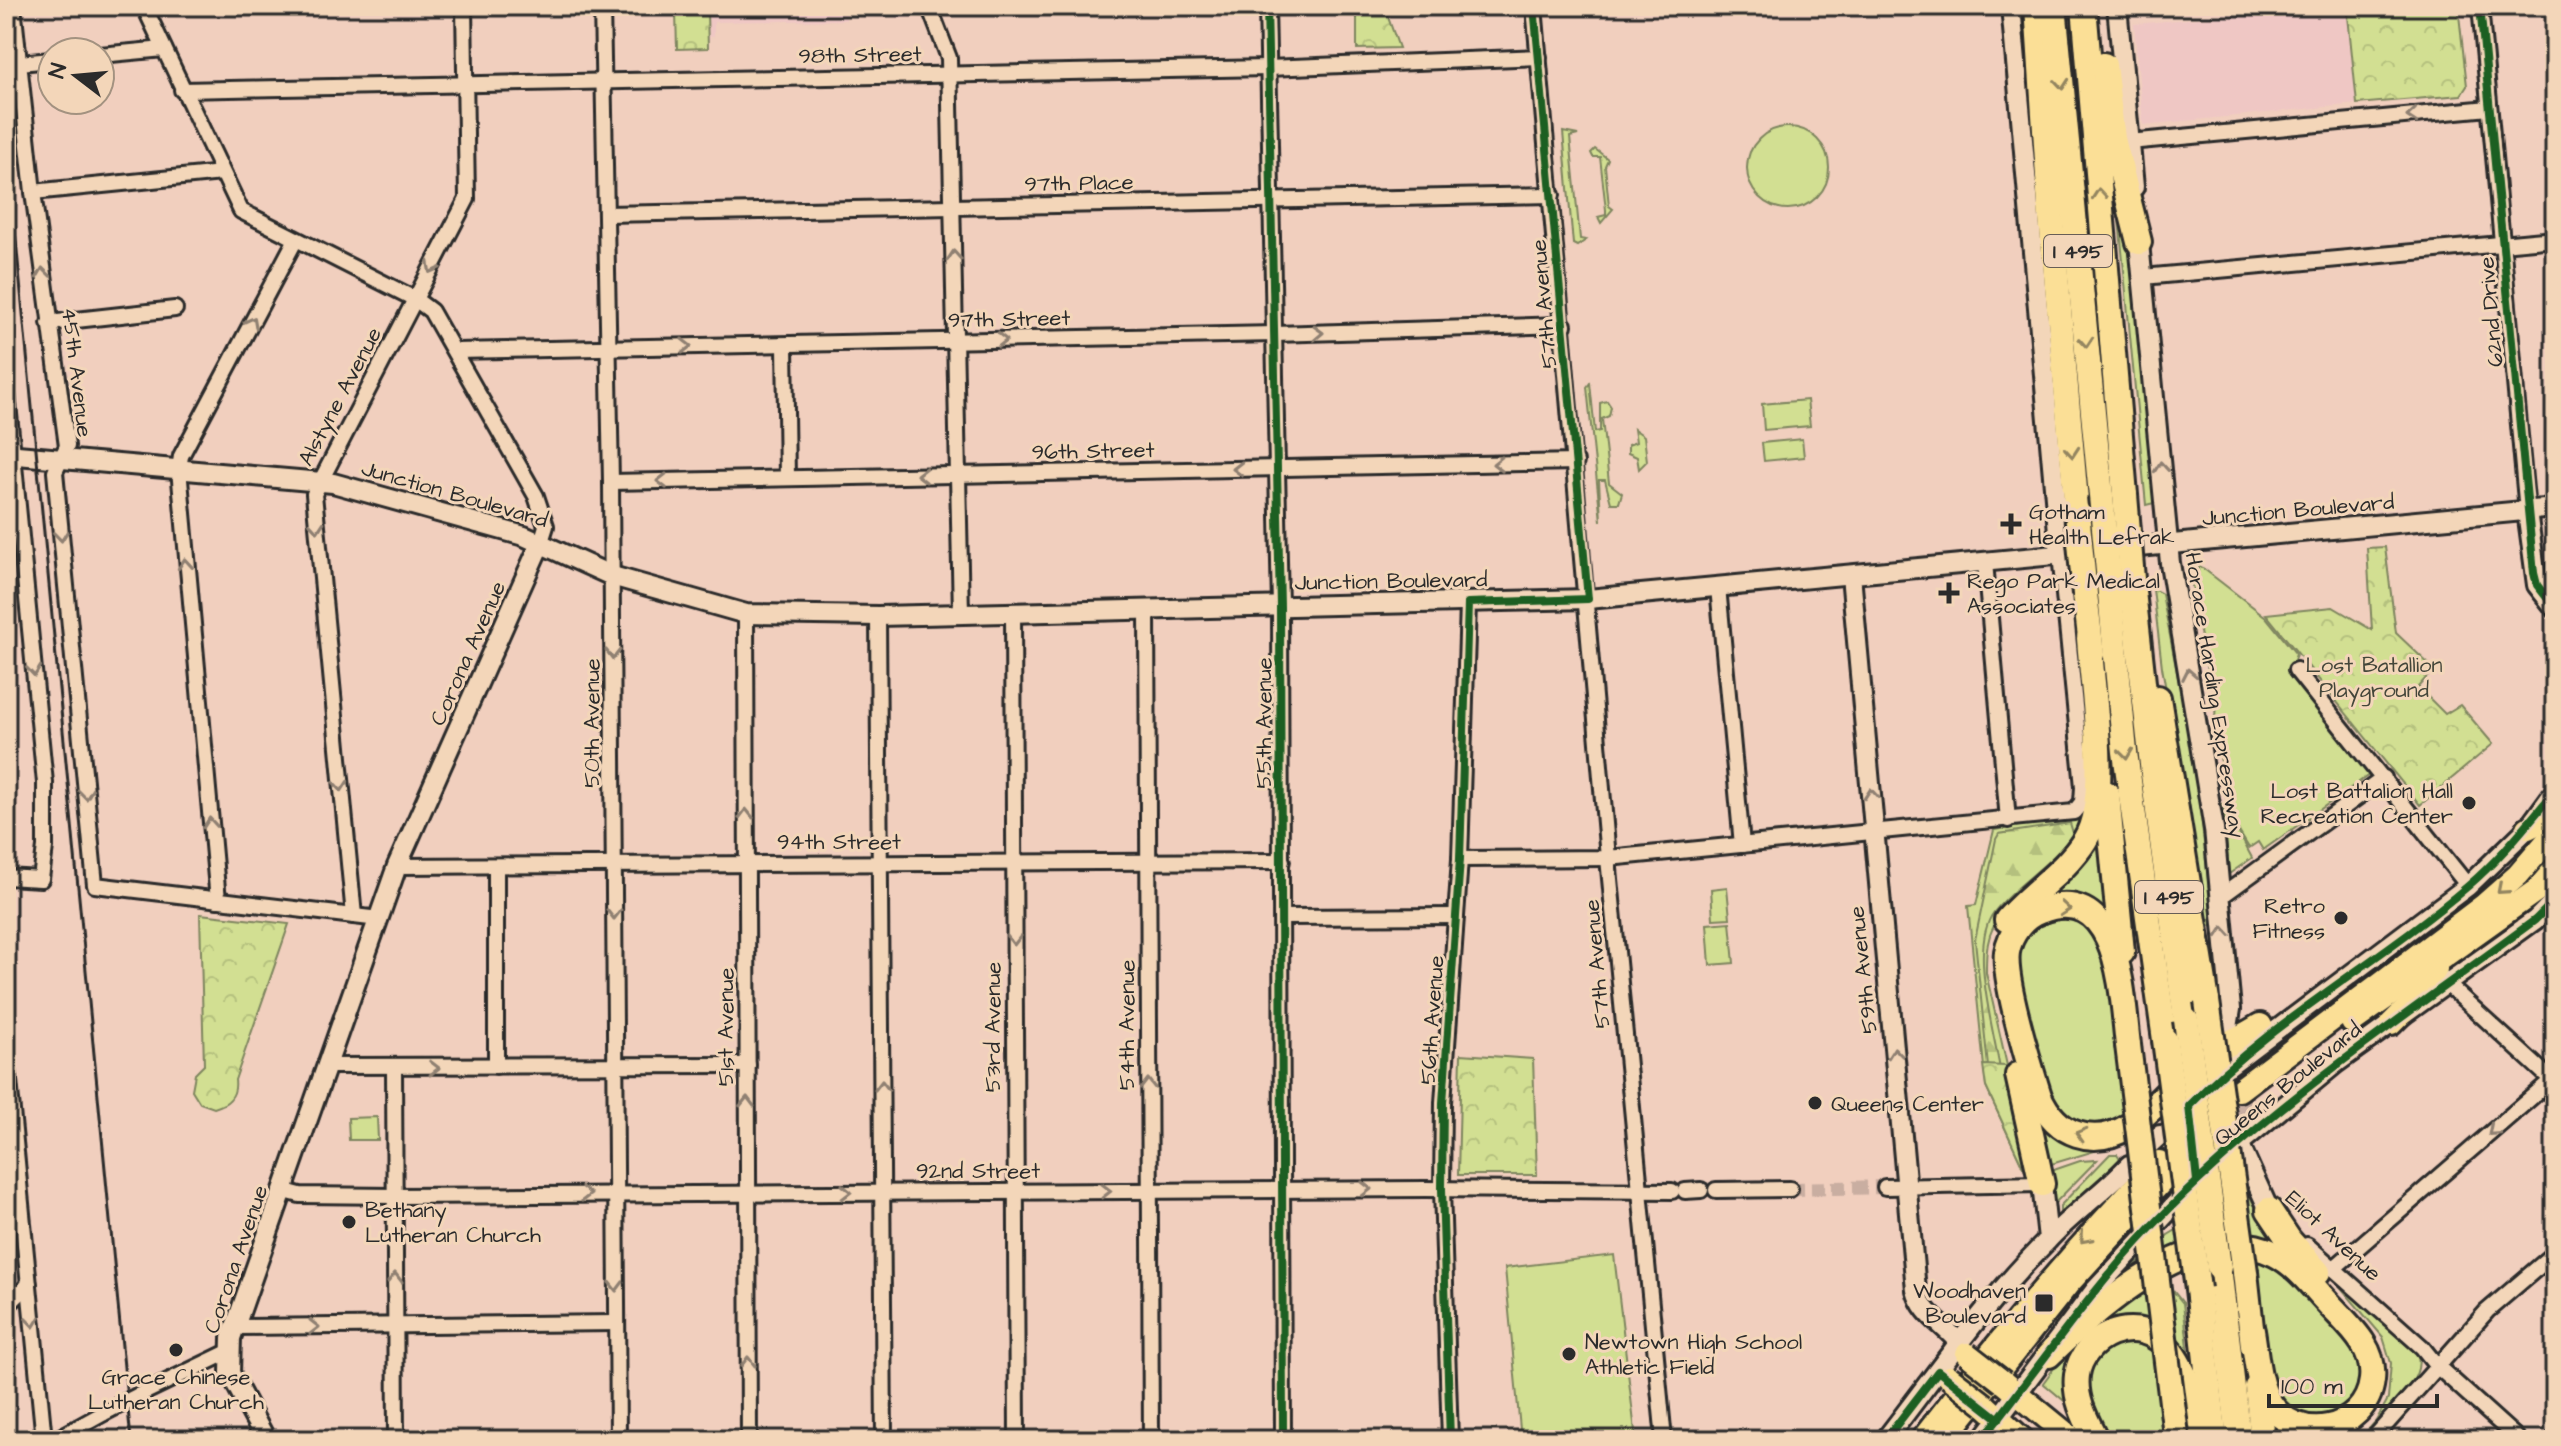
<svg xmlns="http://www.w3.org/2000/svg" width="2561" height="1446" viewBox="0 0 2561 1446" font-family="'Architects Daughter',sans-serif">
	<defs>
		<pattern id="forest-firs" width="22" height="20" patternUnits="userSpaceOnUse" patternTransform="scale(2)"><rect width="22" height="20" fill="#d2df92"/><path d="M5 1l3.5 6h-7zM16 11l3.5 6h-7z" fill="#b4c07e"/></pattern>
		<pattern id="park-crowns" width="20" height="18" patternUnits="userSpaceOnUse" patternTransform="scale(2)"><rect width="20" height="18" fill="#d2df92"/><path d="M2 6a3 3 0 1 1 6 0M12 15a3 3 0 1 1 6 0" fill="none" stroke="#b4c07e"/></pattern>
	</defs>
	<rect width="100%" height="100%" fill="#f1cfbe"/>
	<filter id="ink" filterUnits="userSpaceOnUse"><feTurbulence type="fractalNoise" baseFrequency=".0125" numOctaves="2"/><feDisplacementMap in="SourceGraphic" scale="16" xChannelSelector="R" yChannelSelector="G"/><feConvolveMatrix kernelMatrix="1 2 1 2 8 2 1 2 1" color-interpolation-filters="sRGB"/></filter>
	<g filter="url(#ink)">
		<g fill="#efc7c4">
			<path d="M618 6H912L915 17 897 18 895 6 846 7V20L714 22V36L710 37 708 48 677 49 676 12 763 9H618Z"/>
			<path d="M2326 6H2347L2357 104 2143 125 2134 24Z"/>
		</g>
		<g fill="#d2df92" stroke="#7e855e" stroke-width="2">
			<circle cx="1788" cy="168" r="41"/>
			<path d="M1563 132 1578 135 1570 137 1580 239 1586 240 1577 246 1573 244Z"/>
			<path d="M1595 149 1608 159 1605 166 1609 206 1613 209 1601 223 1598 217 1606 215V210L1600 157H1593L1591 153Z"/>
			<path d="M2116 187 2129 243 2154 503 2146 505Z"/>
			<path d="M1590 383 1595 432 1600 431V403L1607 401 1611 407 1609 416 1602 419 1609 483 1622 493 1619 503H1611L1605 480H1599L1601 521 1587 387Z"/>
			<path d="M1807 400 1810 426 1764 430 1762 404Z"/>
			<path d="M1634 429 1644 436 1647 461 1639 469 1637 457 1628 453V445L1636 442Z"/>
			<path d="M1802 439 1804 457 1764 461 1762 443Z"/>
			<path d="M2200 566 2266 617 2296 654 2291 669 2373 772 2263 850 2258 842 2249 848 2232 820 2226 796 2215 722 2216 696 2204 655 2192 585Z"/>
			<path d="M2153 589 2162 594 2197 777 2213 927 2206 923 2162 667Z"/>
			<path d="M2223 803 2252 858 2229 874Z"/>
			<path d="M2083 816V831C2057 858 2002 901 1990 935 1986 948 1986 959 1986 973L2030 1167H2023L1986 1087 1968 906 1976 905 1994 830Z"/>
			<path d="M2099 835 2107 917 2031 908 2090 854 2089 845Z"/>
			<path d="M1727 887 1730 918 1713 919 1711 889Z"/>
			<path d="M2058 919C2121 919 2108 1003 2116 1046 2119 1069 2125 1091 2130 1114L2114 1127 2077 1129 2045 1100 2014 983 2019 936 2041 920 2043 924Z"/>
			<path d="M1730 922 1734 963 1710 965 1707 924Z"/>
			<path d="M2035 1109 2078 1143 2098 1150 2048 1165Z"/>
			<path d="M377 1117 378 1140H349L348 1118Z"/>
			<path d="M2110 1154H2117L2122 1161 2060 1220V1206Z"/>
			<path d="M2097 1160 2052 1206 2048 1172 2080 1161Z"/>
			<path d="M2246 1188 2261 1219 2283 1244 2253 1240 2116 1283 2168 1235Z"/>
			<path d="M2250 1253C2282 1268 2364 1335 2362 1373 2360 1389 2353 1400 2344 1412L2300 1420 2278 1405 2267 1376Z"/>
			<path d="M1614 1255 1636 1440H1521L1505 1268Z"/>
			<path d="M2326 1270 2416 1351C2431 1379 2380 1419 2362 1440H2359L2376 1421 2388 1399 2391 1363 2383 1337Z"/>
			<path d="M2161 1276 2183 1303 2190 1364 2166 1339 2099 1330 2075 1410 2043 1383 2085 1326Z"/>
			<path d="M2120 1338 2148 1344 2181 1393 2193 1440H2113L2096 1415 2088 1411 2083 1370 2091 1352Z"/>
			<path d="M2273 1418 2357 1421 2341 1440H2272Z"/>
		</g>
		<path fill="url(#forest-firs)" stroke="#7e855e" stroke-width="2" d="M2070 823 2073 833C2052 865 2018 882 1994 912 1967 948 1997 1039 2002 1082L1990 1086 1975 940 1996 839 1999 834Z"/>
		<g fill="url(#park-crowns)" stroke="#7e855e" stroke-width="2">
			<path d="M1357 6H1384L1399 48 1357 49Z"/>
			<path d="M2347 6H2458L2467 86 2461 95 2357 104Z"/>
			<path d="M676 12H707L708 48 677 49Z"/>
			<path d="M2385 547 2396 633 2434 669 2418 687 2445 714 2460 705 2493 744 2420 805 2266 614 2333 607 2372 630 2367 548Z"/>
			<path d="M200 914 289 924 235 1080C237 1096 229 1104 214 1108L200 1103 192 1090 195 1074 204 1065Z"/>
			<path d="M1461 1054 1533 1059 1537 1175H1458Z"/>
			<path d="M1983 1065 2006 1066 2030 1167H2023L1986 1087Z"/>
		</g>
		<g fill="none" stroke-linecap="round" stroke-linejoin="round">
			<path stroke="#c9aea1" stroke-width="14" stroke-dasharray="14 7" stroke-linecap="butt" d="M1790 1189 1885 1187"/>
			<path stroke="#c9aea1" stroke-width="22" stroke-dasharray="22 11" stroke-linecap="butt" d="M2213 1134 2251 1100"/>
			<defs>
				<g id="street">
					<path d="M13 6 33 192 67 446 55 472 95 885 379 919"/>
					<path d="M144 6 241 211 415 299 431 311 536 496 546 526 541 542"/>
					<path d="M602 6 611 482 618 1440"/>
					<path d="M929 6 949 58 961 614"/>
					<path d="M1267 6 1280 607 1283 1440"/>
					<path d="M1534 6 1608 858 1664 1440"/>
					<path d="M2480 6 2527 511"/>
					<path d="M100 55 164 49"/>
					<path d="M19 63 52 60"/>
					<path d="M182 90 1268 68 1539 57"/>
					<path d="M2129 142 2489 108"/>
					<path d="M33 192 222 173"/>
					<path d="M606 214 1552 195"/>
					<path d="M2143 277 2555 239"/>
					<path d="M49 323 175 309"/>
					<path d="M785 345 787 478"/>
					<path d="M455 351 1275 334 1564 325"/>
					<path d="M6 383 45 783V847L41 879 6 877"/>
					<path d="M611 482 1576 462"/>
					<path d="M1985 562 2008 820"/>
					<path d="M1718 587 1742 845"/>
					<path d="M1147 610 1151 1440"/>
					<path d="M1013 613 1017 1440"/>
					<path d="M746 614 749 1440"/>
					<path d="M878 616 884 1440"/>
					<path d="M2296 670 2468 886"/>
					<path d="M1460 859 1608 858 2074 812 2082 802 2083 787 2060 554"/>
					<path d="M397 866 1282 861"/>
					<path d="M496 866V1066"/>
					<path d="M2219 898 2384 778"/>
					<path d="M218 900 179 469 181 456 295 241"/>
					<path d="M354 916 314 494 467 199 464 6"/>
					<path d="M1282 917 1456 916"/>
					<path d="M2448 985 2555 1083"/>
					<path d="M6 1049 44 1440"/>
					<path d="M328 1066 748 1065"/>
					<path d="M394 1068 396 1440"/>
					<path d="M1885 1187 2042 1184"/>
					<path d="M1716 1190 1790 1189"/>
					<path d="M285 1191 300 1195 395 1196 1425 1189 1672 1191"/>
					<path d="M1685 1191 1701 1190"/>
					<path d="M2307 1245 2422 1347 2438 1367 2519 1440"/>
					<path d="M2333 1269 2555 1077"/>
					<path d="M6 1307 29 1284"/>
					<path d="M236 1327 617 1323"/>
					<path d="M137 1396 228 1352"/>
					<path d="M55 1440 104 1413"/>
					<path d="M1450 1440 1442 1189 1443 1103 1460 859 1468 603"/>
					<path d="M2372 1440 2487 1311 2555 1253"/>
					<path d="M2552 1440 2555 1437"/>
				</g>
				<g id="secondary">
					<path d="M2011 6 2060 554"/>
					<path d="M2117 6 2134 187"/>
					<path d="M2138 232 2170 563 2214 829 2231 1009 2224 1052"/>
					<path d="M6 454 333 483 524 536 612 576 746 614 878 616 1588 599 2555 508"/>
					<path d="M2527 511 2537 585 2555 608"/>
					<path d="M1851 575 1916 1290C1922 1315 1944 1324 1959 1343"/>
					<path d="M2226 1068 2468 886 2528 828 2555 791"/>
					<path d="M2232 1128 2269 1210"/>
					<path d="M2147 1147 2160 1135"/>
					<path d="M2229 1152 2335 1064 2535 920 2555 900"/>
					<path d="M2042 1184 2048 1239"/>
					<path d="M266 1440 230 1373 231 1338 397 866 541 542"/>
					<path d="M1885 1440C1937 1373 1987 1300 2048 1240 2073 1213 2104 1192 2129 1165"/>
					<path d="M1982 1440 2095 1290 2192 1186"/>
				</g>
				<g id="primary">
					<path d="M2528 828 2555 814"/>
					<path d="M2352 1022 2537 890 2555 869"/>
					<path d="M2391 1024 2414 1001 2436 969"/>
					<path d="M2239 1090 2484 905 2518 875 2555 832"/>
					<path d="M2003 1382 2074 1440"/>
					<path d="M1985 1405 2023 1440"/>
					<path d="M1922 1440C1997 1343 2073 1250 2159 1162"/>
					<path d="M1944 1440 2069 1283 2162 1181"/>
				</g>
				<g id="highway">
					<path d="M2037 6 2050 207 2077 512"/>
					<path d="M2054 6 2101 496"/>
					<path d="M2084 6 2125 495"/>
					<path d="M2104 65 2113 139 2139 242"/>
					<path d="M2133 591 2153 774 2186 1020"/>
					<path d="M2110 593 2125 752 2165 1040"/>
					<path d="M2085 594 2092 654"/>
					<path d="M2158 698 2207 1001"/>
					<path d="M2107 794 2122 952"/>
					<path d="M2007 920C2031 892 2066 871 2085 840 2111 800 2092 689 2089 638"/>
					<path d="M2128 1045C2122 997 2121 880 2040 911 2023 917 2010 934 2007 952 2003 980 2030 1067 2039 1096 2047 1114 2058 1128 2077 1134 2128 1151 2163 1091 2197 1064 2216 1048 2240 1039 2260 1026"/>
					<path d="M2018 1075 2042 1184"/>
					<path d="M2269 1210 2289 1240 2318 1272"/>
					<path d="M2219 1267 2239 1440"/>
					<path d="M2245 1272 2253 1346"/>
					<path d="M2198 1289 2215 1440"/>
					<path d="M2049 1355C2100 1305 2199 1217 2275 1254 2297 1265 2312 1286 2328 1303 2348 1325 2376 1347 2372 1380 2366 1432 2296 1446 2269 1402 2257 1383 2256 1353 2252 1331"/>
					<path d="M2257 1387 2263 1440"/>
					<path d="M2096 1440C2086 1420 2074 1399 2077 1375 2082 1337 2133 1314 2163 1343 2188 1367 2195 1407 2201 1440"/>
				</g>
			</defs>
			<use href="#street" stroke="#2b2b2b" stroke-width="20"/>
			<use href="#secondary" stroke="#2b2b2b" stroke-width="24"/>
			<use href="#primary" stroke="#2b2b2b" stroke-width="28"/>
			<use href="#highway" stroke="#2b2b2b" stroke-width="30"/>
			<use href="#street" stroke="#f3d6b9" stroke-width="14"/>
			<use href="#secondary" stroke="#f3d6b9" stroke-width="18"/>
			<use href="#primary" stroke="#fbdf96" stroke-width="22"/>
			<use href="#highway" stroke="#fbdf96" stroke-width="24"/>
			<path stroke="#2b2b2b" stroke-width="3" d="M6 136 131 1440"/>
			<defs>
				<path id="street-bridge" d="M104 1413 137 1396"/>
				<g id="primary-bridge">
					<path d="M1967 1354 2003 1382"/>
					<path d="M1949 1377 1985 1405"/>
				</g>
				<g id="highway-bridge">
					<path d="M2125 495 2133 591"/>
					<path d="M2101 496 2110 593"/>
					<path d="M2077 512 2085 594"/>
					<path d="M2207 1001 2245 1272"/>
					<path d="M2186 1020 2219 1267"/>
					<path d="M2165 1040 2198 1289"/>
					<path d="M2128 1045 2176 1435"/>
				</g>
			</defs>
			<use href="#street-bridge" stroke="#2b2b2b" stroke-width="20" stroke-linecap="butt"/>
			<use href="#primary-bridge" stroke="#2b2b2b" stroke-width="28" stroke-linecap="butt"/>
			<use href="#highway-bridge" stroke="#2b2b2b" stroke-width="30" stroke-linecap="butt"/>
			<use href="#street-bridge" stroke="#f3d6b9" stroke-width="14"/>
			<use href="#primary-bridge" stroke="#fbdf96" stroke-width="22"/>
			<use href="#highway-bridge" stroke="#fbdf96" stroke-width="24"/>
			<defs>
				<g id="cycleway">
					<path d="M1267 6 1280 607 1283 1440"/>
					<path d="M2480 6 2534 573 2537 585 2555 608"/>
					<path d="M2197 1181 2189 1106C2272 1020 2378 963 2468 886 2502 857 2527 824 2555 791"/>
					<path d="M1450 1440 1442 1189 1443 1103 1460 859 1468 603 1588 599 1534 6"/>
					<path d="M1885 1440 1938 1371 1999 1419"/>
					<path d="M1982 1440C2043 1362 2098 1279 2169 1209 2280 1098 2410 1013 2535 920L2555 900"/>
				</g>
			</defs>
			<use href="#cycleway" stroke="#f3d6b9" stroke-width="13"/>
			<use href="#cycleway" stroke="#1b5e20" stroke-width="8"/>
		</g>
		<defs><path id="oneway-chevron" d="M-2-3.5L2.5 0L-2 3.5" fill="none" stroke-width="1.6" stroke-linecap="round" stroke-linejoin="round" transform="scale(2)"/></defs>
		<g stroke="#938560">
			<use href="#oneway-chevron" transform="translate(2062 84) rotate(85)"/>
			<use href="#oneway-chevron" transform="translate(2099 194) rotate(-95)"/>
			<use href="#oneway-chevron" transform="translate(2086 342) rotate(85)"/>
			<use href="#oneway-chevron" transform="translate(2072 452) rotate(85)"/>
			<use href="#oneway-chevron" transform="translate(2126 754) rotate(83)"/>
			<use href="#oneway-chevron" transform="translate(2502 889) rotate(139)"/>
			<use href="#oneway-chevron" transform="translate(2065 909) rotate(5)"/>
			<use href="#oneway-chevron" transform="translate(2081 1134) rotate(-164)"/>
			<use href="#oneway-chevron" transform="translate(2085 1238) rotate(131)"/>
		</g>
		<g stroke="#8f8072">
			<use href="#oneway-chevron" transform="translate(2412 116) rotate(175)"/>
			<use href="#oneway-chevron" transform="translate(954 256) rotate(-94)"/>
			<use href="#oneway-chevron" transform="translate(432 268) rotate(118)"/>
			<use href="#oneway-chevron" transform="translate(43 273) rotate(-97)"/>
			<use href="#oneway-chevron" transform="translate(252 322) rotate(-62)"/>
			<use href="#oneway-chevron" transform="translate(1318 333) rotate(-2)"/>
			<use href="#oneway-chevron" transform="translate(1002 340) rotate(-1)"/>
			<use href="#oneway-chevron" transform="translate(686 346) rotate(-1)"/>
			<use href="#oneway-chevron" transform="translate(1498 464) rotate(179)"/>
			<use href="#oneway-chevron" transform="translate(2161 467) rotate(-95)"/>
			<use href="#oneway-chevron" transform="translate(1238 469) rotate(179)"/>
			<use href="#oneway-chevron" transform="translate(922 475) rotate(179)"/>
			<use href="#oneway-chevron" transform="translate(662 481) rotate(179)"/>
			<use href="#oneway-chevron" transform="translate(317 527) rotate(85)"/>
			<use href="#oneway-chevron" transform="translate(61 536) rotate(84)"/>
			<use href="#oneway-chevron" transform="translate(185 564) rotate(-95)"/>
			<use href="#oneway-chevron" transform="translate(613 654) rotate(90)"/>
			<use href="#oneway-chevron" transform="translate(34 671) rotate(84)"/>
			<use href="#oneway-chevron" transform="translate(2189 674) rotate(-101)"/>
			<use href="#oneway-chevron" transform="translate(341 786) rotate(85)"/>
			<use href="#oneway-chevron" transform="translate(86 794) rotate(84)"/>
			<use href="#oneway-chevron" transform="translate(1871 794) rotate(-95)"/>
			<use href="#oneway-chevron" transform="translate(746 814) rotate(-91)"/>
			<use href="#oneway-chevron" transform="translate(210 823) rotate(-95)"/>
			<use href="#oneway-chevron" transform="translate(614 914) rotate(90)"/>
			<use href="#oneway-chevron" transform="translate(2223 932) rotate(-95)"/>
			<use href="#oneway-chevron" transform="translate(1014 940) rotate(90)"/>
			<use href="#oneway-chevron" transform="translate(1895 1053) rotate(-96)"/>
			<use href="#oneway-chevron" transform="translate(434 1068) rotate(-1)"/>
			<use href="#oneway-chevron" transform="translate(1148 1084) rotate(-90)"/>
			<use href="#oneway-chevron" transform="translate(882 1086) rotate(-90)"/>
			<use href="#oneway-chevron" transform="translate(747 1102) rotate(-89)"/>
			<use href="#oneway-chevron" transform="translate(2493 1131) rotate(139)"/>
			<use href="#oneway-chevron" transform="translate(1366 1189) rotate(-1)"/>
			<use href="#oneway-chevron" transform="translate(1106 1191) rotate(-1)"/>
			<use href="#oneway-chevron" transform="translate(846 1192)"/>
			<use href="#oneway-chevron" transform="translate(586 1194)"/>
			<use href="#oneway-chevron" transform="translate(395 1278) rotate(-90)"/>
			<use href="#oneway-chevron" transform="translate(616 1286) rotate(89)"/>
			<use href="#oneway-chevron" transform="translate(33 1322) rotate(84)"/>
			<use href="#oneway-chevron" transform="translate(314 1327)"/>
			<use href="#oneway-chevron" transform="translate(748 1362) rotate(-91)"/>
		</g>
	</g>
	<g fill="#2b2b2b" stroke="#f3d6b9" stroke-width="3">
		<path d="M2007 512h8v8h8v8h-8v8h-8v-8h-8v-8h8z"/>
		<path d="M1945 581h8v8h8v8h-8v8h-8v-8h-8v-8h8z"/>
		<circle cx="2469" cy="803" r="8"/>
		<circle cx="2341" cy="918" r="8"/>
		<circle cx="1815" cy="1103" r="8"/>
		<circle cx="349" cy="1222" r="8"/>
		<rect x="2034" y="1293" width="20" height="20" rx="4"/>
		<circle cx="176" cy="1350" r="8"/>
		<circle cx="1569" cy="1354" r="8"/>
	</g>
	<g text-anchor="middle" stroke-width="6" stroke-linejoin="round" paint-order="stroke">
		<g fill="#f3d6b9" stroke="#675e56" stroke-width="2">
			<rect x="2044" y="235" width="68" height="32" rx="6"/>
			<rect x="2135" y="881" width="68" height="32" rx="6"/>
		</g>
		<g font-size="20" font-weight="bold" fill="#2b2b2b">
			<text x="2078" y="258">I 495</text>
			<text x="2169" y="904">I 495</text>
		</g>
		<g font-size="22" fill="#2b2b2b" stroke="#f3d6b9">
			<text transform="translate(860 54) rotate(-1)" y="8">98th Street</text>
			<text transform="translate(1079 182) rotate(-1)" y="8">97th Place</text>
			<text transform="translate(1543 304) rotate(-95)" y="8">57th Avenue</text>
			<text transform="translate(2490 312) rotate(-95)" y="8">62nd Drive</text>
			<text transform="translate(1009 318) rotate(-1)" y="8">97th Street</text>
			<text transform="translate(78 372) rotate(83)" y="8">45th Avenue</text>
			<text transform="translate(339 396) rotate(-62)" y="8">Alstyne Avenue</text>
			<text transform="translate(1093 450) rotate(-1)" y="8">96th Street</text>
			<text transform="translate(455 493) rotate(16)" y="8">Junction Boulevard</text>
			<text transform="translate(2298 509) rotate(-5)" y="8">Junction Boulevard</text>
			<text transform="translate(1391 580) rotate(-1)" y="8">Junction Boulevard</text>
			<text transform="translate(467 653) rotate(-66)" y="8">Corona Avenue</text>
			<text transform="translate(2216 695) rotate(81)" y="8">Horace Harding Expressway</text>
			<text transform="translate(591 723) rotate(-90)" y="8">50th Avenue</text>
			<text transform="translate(1263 723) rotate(-90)" y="8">55th Avenue</text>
			<text x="839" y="849">94th Street</text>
			<text transform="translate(1596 964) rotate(-95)" y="8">57th Avenue</text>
			<text transform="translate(1862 970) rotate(-96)" y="8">59th Avenue</text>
			<text transform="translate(1431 1020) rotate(-86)" y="8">56th Avenue</text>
			<text transform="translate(1126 1025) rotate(-90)" y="8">54th Avenue</text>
			<text transform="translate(725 1027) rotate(-90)" y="8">51st Avenue</text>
			<text transform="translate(992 1027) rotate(-90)" y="8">53rd Avenue</text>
			<text transform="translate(2287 1083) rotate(-39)" y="8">Queens Boulevard</text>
			<text x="978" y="1178">92nd Street</text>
			<text transform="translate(2334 1235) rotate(43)" y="8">Eliot Avenue</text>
			<text transform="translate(235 1259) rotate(-71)" y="8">Corona Avenue</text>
		</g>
		<g font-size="22" fill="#2b2b2b" stroke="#f3d6b9" text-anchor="start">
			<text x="2029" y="519">Gotham<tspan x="2029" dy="25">Health Lefrak</tspan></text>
			<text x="1967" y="588">Rego Park Medical<tspan x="1967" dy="25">Associates</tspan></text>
			<text x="2453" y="798" text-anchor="end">Lost Battalion Hall<tspan x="2453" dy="25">Recreation Center</tspan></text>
			<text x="2325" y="913" text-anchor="end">Retro<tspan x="2325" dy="25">Fitness</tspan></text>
			<text x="1831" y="1111">Queens Center</text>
			<text x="365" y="1217">Bethany<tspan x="365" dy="25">Lutheran Church</tspan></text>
			<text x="2026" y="1298" text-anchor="end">Woodhaven<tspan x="2026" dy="25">Boulevard</tspan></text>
			<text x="1585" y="1349">Newtown High School<tspan x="1585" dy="25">Athletic Field</tspan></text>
			<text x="176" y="1384" text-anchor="middle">Grace Chinese<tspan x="176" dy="25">Lutheran Church</tspan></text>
		</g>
		<g font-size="22" fill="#44463a" stroke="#f3d6b9">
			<text x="2374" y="672">Lost Batallion<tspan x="2374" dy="25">Playground</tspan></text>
		</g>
	</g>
	<rect width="2561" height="1446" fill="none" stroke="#f3d6b9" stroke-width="32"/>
	<rect x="16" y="16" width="2529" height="1414" fill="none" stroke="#2b2b2b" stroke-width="3" filter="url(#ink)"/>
	<g transform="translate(76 76) rotate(286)"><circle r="38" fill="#f3d6b9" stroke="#a39280" stroke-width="2"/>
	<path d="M0-6L14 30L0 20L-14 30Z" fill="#2b2b2b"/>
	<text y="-12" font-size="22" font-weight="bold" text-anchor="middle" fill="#2b2b2b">N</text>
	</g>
	<path d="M2269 1394v12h168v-12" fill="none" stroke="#2b2b2b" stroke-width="4"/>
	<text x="2281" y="1394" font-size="24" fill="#2b2b2b" stroke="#f3d6b9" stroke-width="6" paint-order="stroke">100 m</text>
</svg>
